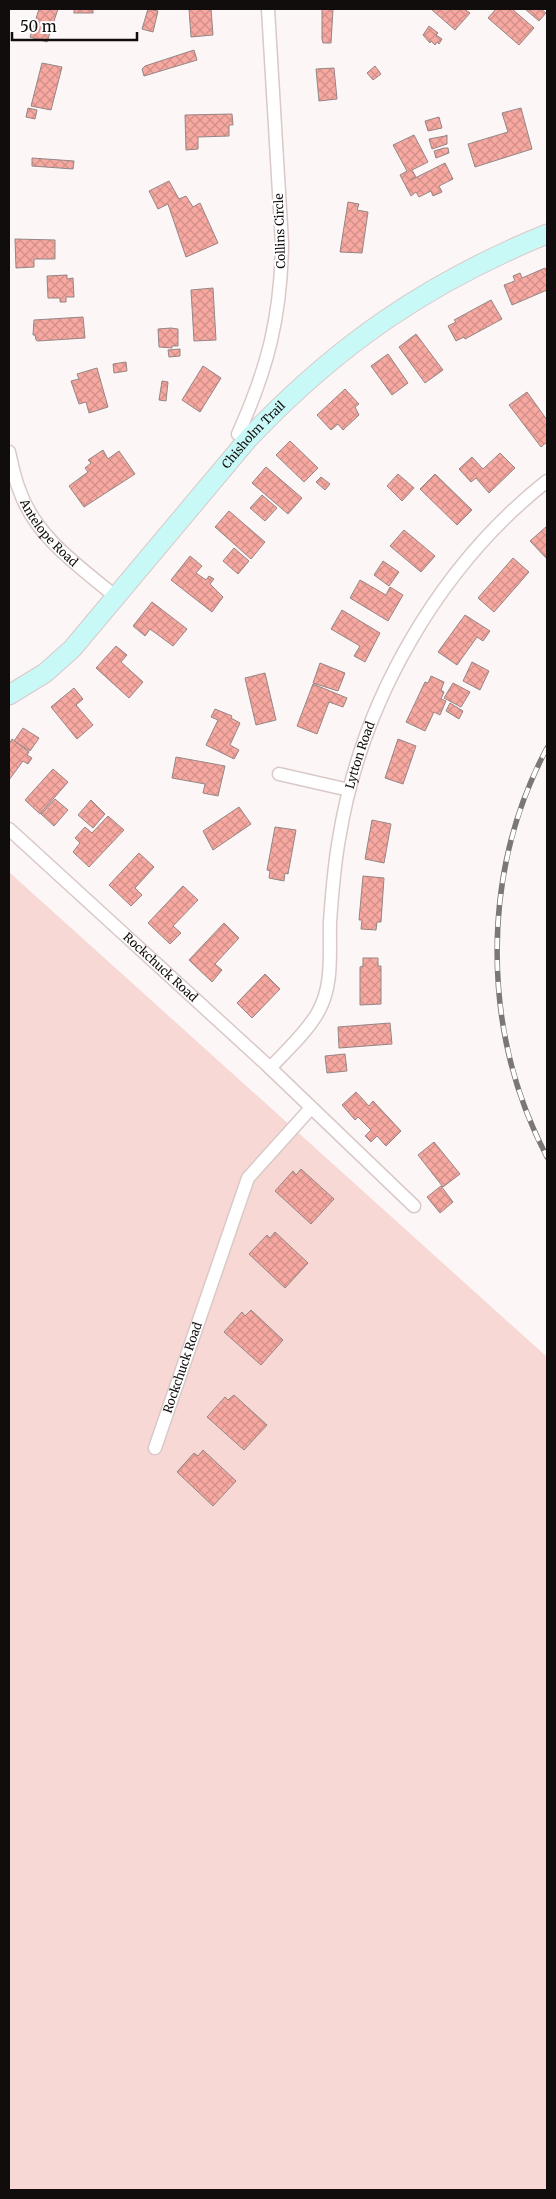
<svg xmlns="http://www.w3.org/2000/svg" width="556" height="2199" viewBox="0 0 556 2199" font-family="Merriweather,serif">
	<defs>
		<pattern id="building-cross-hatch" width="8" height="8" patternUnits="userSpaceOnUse" patternTransform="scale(1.25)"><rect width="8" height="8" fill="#f6a8a1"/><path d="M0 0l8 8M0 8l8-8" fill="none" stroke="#d28f89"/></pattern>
	</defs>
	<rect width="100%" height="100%" fill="#fdf6f6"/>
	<path fill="#f7d8d5" d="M9 872 547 1357V2190H9Z"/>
	<g fill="url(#building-cross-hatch)" stroke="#958685">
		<path d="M39 9H58L47 42 30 37Z"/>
		<rect x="74" y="9" width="19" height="4"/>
		<path d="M148 9 158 11 153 32 142 29Z"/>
		<path d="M189 9H211L213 35 191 37Z"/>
		<path d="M322 9H333L331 43H323L322 39Z"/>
		<path d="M431 9H464L470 13 455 30Z"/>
		<path d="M496 9H512L534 28 519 45 488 18Z"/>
		<path d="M525 9H541L546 13 539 21Z"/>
		<path d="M429 26 438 33 436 35 442 39 439 44 437 42 435 45 431 41 430 43 423 35Z"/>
		<path d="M194 50 197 60 144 76 142 69 145 66Z"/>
		<path d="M42 63 62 67 51 110 31 106Z"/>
		<path d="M375 66 381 74 373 80 367 73Z"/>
		<path d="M334 68 337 99 319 101 316 69Z"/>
		<path d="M28 108 37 110 35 119 26 117Z"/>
		<path d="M521 108 532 149 475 167 468 144 508 132 502 113Z"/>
		<path d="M232 114 233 125H229V136L198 137V149L186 150 185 115Z"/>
		<path d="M439 117 442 128 428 131 425 121Z"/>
		<path d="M414 135 428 162 412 170 416 177 411 180 445 163 453 179 439 186 442 192 433 196 431 191 419 197 416 192 411 196 400 175 407 171 393 145Z"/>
		<path d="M445 136 447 135V144L432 149 429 139Z"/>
		<path d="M444 148H448L449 153 436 158 434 151Z"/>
		<path d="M32 158 74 161 73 169 32 166Z"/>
		<path d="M169 181 179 199 186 196 193 207 200 203 218 243 186 257 168 204 158 209 149 191Z"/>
		<path d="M348 202 359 204 357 210 368 212 362 253 340 252Z"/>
		<path d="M15 239 55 240V259H34V267L16 268Z"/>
		<path d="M545 268 547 273V290L512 305 504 285 515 281 513 276 520 273 522 278Z"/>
		<path d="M67 275V279L73 278 74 297H66V302H60V298H48L47 276Z"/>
		<path d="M213 288 216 340 194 341 191 290Z"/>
		<path d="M491 300 502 319 465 339 464 337 456 341 448 326 456 322 454 320Z"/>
		<path d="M83 317 85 338 38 341 36 340 35 335H33L34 320Z"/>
		<path d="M171 328 178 329V346H172V348L159 347 158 329Z"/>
		<path d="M416 334 443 370 425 383 399 347Z"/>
		<path d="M180 349V356L169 357 168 350Z"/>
		<path d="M388 354 408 383 392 395 371 366Z"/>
		<path d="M126 362 127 371 114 373 113 364Z"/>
		<path d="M203 366 221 378 200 412 182 400Z"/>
		<path d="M97 368 108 407 89 413 86 402 79 404 71 381 79 379 77 374Z"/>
		<path d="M162 381 168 382 166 401 159 400Z"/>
		<path d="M345 389 359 404 355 407 359 415 343 430 338 424 331 430 317 415Z"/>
		<path d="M527 392 547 420V442L541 447 509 405Z"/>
		<path d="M290 441 318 468 304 482 276 455Z"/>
		<path d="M103 450 108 459 119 451 135 474 84 507 69 486 88 472 85 468 91 463 88 460Z"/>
		<path d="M500 453 515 468 489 493 476 478 471 482 459 469 472 457 483 469Z"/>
		<path d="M266 467 302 498 288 514 252 483Z"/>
		<path d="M398 474 414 488 402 501 387 486Z"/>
		<path d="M435 474 472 510 457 525 420 489Z"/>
		<path d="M321 477 330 484 325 490 316 482Z"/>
		<path d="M262 495 277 508 265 521 250 508Z"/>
		<path d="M229 511 265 542 251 559 215 527Z"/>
		<path d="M547 526V559L530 541Z"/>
		<path d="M404 530 435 556 421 572 390 546Z"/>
		<path d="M234 548 249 561 238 574 223 561Z"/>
		<path d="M190 556 202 566 196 573 206 580 209 576 214 579 210 584 223 597 212 612 171 580Z"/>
		<path d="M513 558 529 572 494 612 478 598Z"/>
		<path d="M383 561 399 572 389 586 374 575Z"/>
		<path d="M360 580 386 595 390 587 403 595 388 621 350 598Z"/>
		<path d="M152 602 187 629 173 646 150 629 145 636 133 626Z"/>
		<path d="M342 610 380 633 365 662 354 656 360 646 331 629Z"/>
		<path d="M465 615 490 631 483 641 477 637 457 665 438 652Z"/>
		<path d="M116 646 127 655 121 662 143 682 129 698 96 668Z"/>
		<path d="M472 662 489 671 480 690 463 681Z"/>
		<path d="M320 663 345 673 338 691 313 683Z"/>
		<path d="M265 673 276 720 256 725 245 678Z"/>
		<path d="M431 676 444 682 441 690 444 692 441 699 446 701 440 715 434 712 425 731 406 722 425 682 428 683Z"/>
		<path d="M453 683 470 692 461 707 444 698Z"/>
		<path d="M313 684 347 698 343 707 329 702 317 734 297 726Z"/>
		<path d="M74 688 83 699 76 705 93 725 77 739 51 707Z"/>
		<path d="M450 703 463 711 459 719 446 711Z"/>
		<path d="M215 709 232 716 231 718 240 723 230 745 239 750 234 759 206 745 218 720 211 717Z"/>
		<path d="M23 728 39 738 30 751 14 741Z"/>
		<path d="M12 739 29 752 27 755 32 758 28 764 23 761 9 780V744Z"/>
		<path d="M398 739 416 746 403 784 385 778Z"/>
		<path d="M176 757 225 766 218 796 203 793 205 784 172 778Z"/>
		<path d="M53 769 68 782 40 814 25 800Z"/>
		<path d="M55 799 68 810 54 826 41 814Z"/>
		<path d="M91 800 105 814 93 828 78 815Z"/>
		<path d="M239 807 251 824 213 850 203 831Z"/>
		<path d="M108 816 124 830 89 867 73 852 80 843 75 838 85 827 92 833Z"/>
		<path d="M372 820 391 824 384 863 365 859Z"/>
		<path d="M275 827 296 830 288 874 285 873 284 881 269 878 270 871 267 870Z"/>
		<path d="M139 853 154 867 135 888 142 895 131 906 109 885Z"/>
		<path d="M363 876 384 878 381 922H377L376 930 361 929 362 920H359Z"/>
		<path d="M183 886 198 900 173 926 181 933 170 944 148 923Z"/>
		<path d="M224 923 239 938 215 964 222 970 212 982 189 960Z"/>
		<path d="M363 958H378V966H381V1004L360 1005V967L363 966Z"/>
		<path d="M265 974 280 989 252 1018 237 1003Z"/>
		<path d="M390 1023 392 1044 339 1048 338 1027Z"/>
		<path d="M345 1054 347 1071 327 1073 325 1056Z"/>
		<path d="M356 1092 369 1106 373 1101 401 1131 386 1146 377 1136 371 1142 365 1136 371 1130 358 1117 355 1120 342 1105Z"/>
		<path d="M434 1142 460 1174 443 1187 418 1155Z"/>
		<path d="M301 1169 334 1199 311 1224 275 1191 293 1171 296 1175Z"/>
		<path d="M441 1186 453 1202 440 1213 427 1197Z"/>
		<path d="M275 1232 308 1263 285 1288 249 1254 267 1235 270 1238Z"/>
		<path d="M251 1310 283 1340 261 1365 224 1332 242 1312 245 1316Z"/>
		<path d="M234 1395 267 1425 244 1450 207 1417 225 1397 228 1400Z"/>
		<path d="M203 1450 236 1481 213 1506 177 1472 194 1453 198 1456Z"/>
	</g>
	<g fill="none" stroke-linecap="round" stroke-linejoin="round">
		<defs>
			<g id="street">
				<path d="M248 439 238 434C268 368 281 316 282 243L268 9"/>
				<path id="s1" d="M9 452C12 464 14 477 19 489 35 537 79 566 116 597"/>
				<path d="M279 774 349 790"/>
				<path id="s2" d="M9 829 266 1064 414 1206"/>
				<path id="s3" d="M270 1068C286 1051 305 1034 317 1014 334 986 329 952 330 922 332 894 334 866 339 839 361 702 438 567 547 481"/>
				<path id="s4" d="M155 1448 248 1178 311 1108"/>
			</g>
			<g id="secondary">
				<path id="s5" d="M9 695 45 673 72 649 248 439C337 345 427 283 547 234"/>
			</g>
		</defs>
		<use href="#street" stroke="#d9c9c8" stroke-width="15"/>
		<use href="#secondary" stroke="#d9c9c8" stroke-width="21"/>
		<use href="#street" stroke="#fff" stroke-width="12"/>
		<use href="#secondary" stroke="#c9f9f7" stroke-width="19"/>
		<defs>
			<path id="rail" d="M547 748C480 874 481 1031 547 1157"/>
		</defs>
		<use href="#rail" stroke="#7c7777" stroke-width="5.5"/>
		<use href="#rail" stroke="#fff" stroke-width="4" stroke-dasharray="11" stroke-linecap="butt"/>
	</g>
	<g text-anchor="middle" stroke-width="4" stroke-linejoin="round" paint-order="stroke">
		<g font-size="12" fill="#120d0d" stroke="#fff">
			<text transform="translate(280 231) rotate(-92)" y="4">Collins Circle</text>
			<text dy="4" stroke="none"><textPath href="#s5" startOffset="359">Chisholm Trail</textPath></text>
			<text dy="4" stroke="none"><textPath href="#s1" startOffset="92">Antelope Road</textPath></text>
			<text dy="4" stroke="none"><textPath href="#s3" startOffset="336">Lytton Road</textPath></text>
			<text dy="4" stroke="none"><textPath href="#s2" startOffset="205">Rockchuck Road</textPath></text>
			<text dy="4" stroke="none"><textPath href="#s4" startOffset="85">Rockchuck Road</textPath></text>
		</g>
	</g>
	<rect width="556" height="2199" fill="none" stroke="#120d0d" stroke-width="20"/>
	<path d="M12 32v8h125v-8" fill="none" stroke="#120d0d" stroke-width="2.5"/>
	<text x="20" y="32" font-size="15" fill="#120d0d" stroke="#ffffff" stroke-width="4" paint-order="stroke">50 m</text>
</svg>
